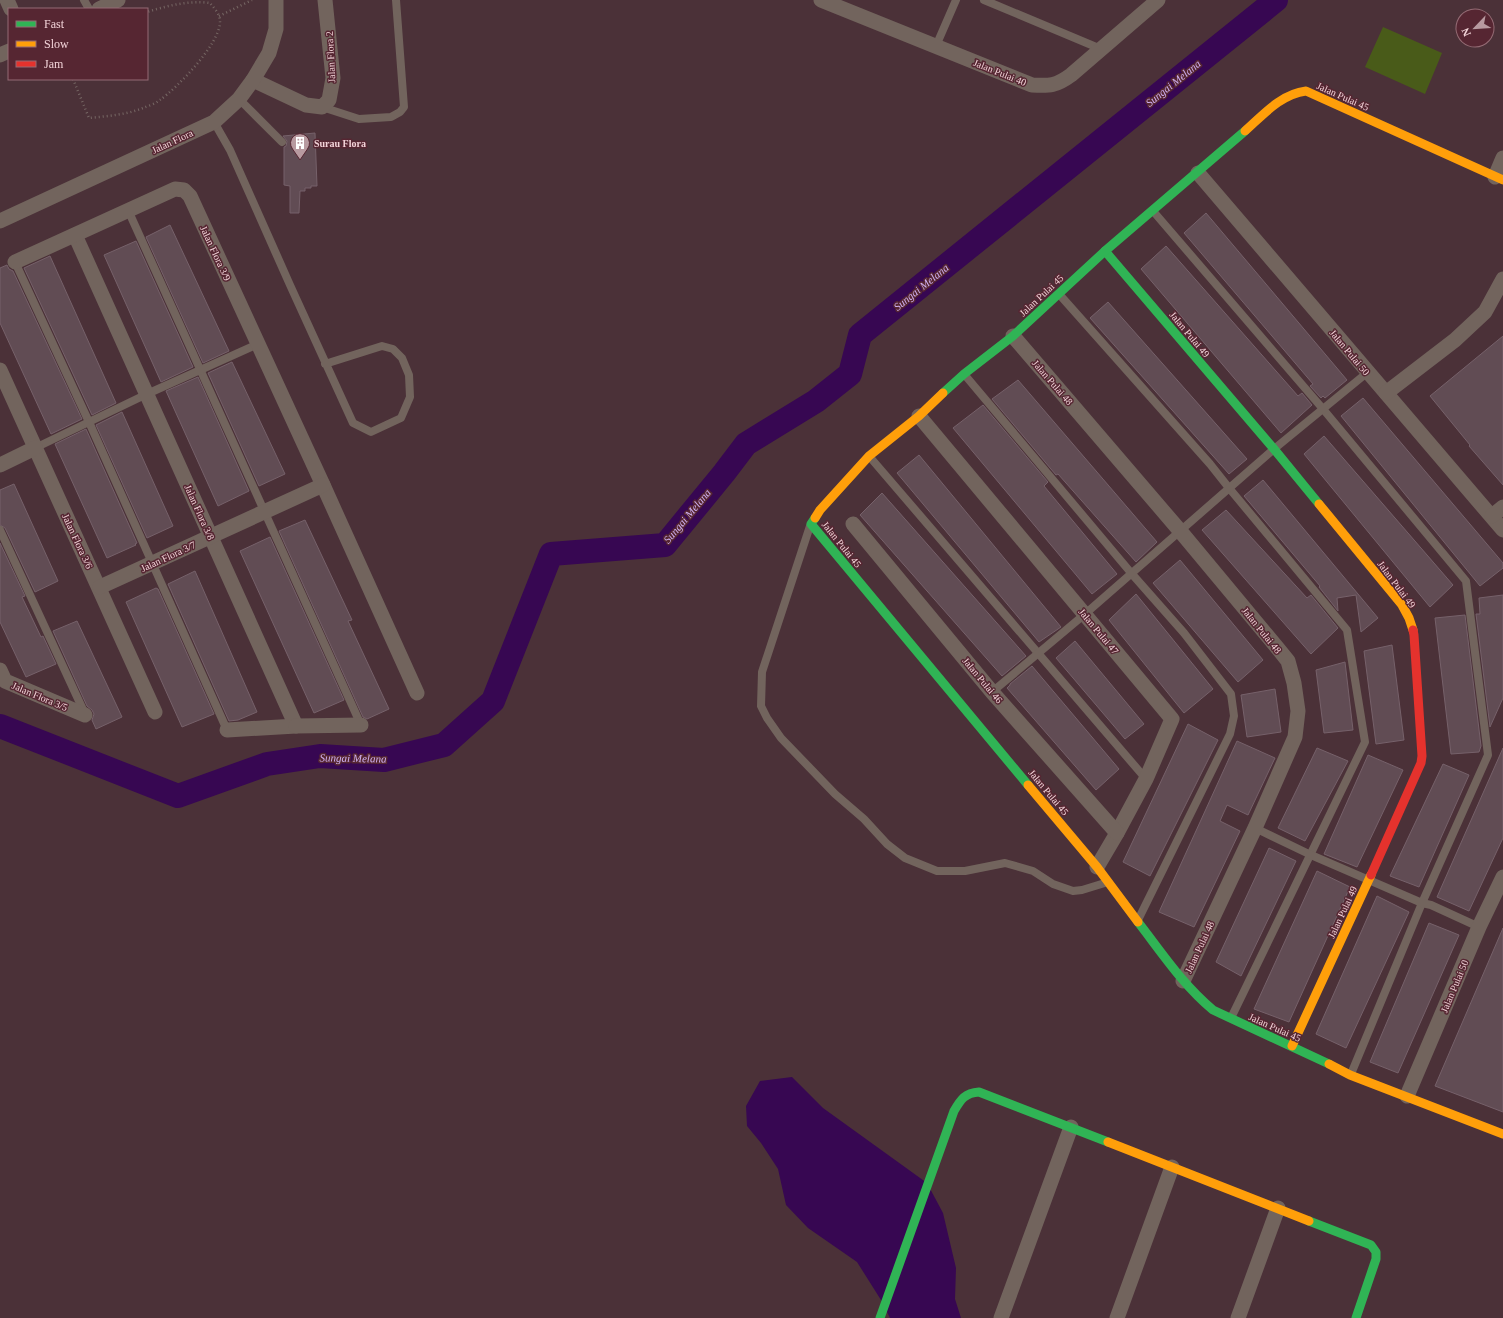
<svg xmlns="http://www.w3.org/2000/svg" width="1503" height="1318" viewBox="0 0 1503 1318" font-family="Georgia,serif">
	<rect width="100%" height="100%" fill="#4b3138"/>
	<path fill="#495b19" d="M1383 27 1442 53 1425 94 1365 67Z"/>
	<path fill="#370752" d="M792 1077 823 1108 927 1183 943 1213 956 1268 955 1299 961 1318H890L881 1300 857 1262 808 1228 786 1205 778 1169 761 1143 747 1126 746 1106 760 1081Z"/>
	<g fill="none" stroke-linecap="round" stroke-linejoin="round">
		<path stroke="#370752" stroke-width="24" d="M0 726 178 796 267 764 320 756 384 760 444 745 493 701 551 554 665 545 724 473 746 444 816 401 850 374 860 335 1276 0"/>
	</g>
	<g fill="#614c54" stroke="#76616a">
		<path d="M315 133 317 186H311V188H305V191H300L299 213H290V186L284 185V147L286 146 287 141 283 136Z"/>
		<path d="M1206 213 1347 380 1325 398 1323 396 1321 398 1310 386 1313 384 1184 233Z"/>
		<path d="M170 225 229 351 203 363 146 237Z"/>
		<path d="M136 241 193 367 161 382 104 255Z"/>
		<path d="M1166 246 1298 396 1302 393 1312 405 1281 433 1141 269Z"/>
		<path d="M50 256 116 403 92 415 24 268Z"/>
		<path d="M7 265 9 269 13 271 82 419 51 434 0 323V268Z"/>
		<path d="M1108 302 1247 459 1229 474 1090 318Z"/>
		<path d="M1503 336V485L1469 446 1470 445 1430 396Z"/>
		<path d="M232 362 285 474 259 486 208 373Z"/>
		<path d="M198 377 249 491 218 506 166 391Z"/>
		<path d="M1018 380 1157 542 1136 562 1058 474 1056 475 992 399Z"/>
		<path d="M1363 398 1503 563V568L1480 586 1341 416Z"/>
		<path d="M983 405 1048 482 1044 486 1117 574 1092 594 953 428Z"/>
		<path d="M122 412 173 526 147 538 96 425Z"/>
		<path d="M86 429 137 543 135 544 136 545 107 558 55 444Z"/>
		<path d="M1324 436 1453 585 1430 607 1304 454Z"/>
		<path d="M919 455 1061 627 1039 642 897 473Z"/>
		<path d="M1263 480 1378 618 1361 632 1356 595 1337 598 1338 611 1319 587 1320 586 1244 496Z"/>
		<path d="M14 484 58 581 35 592 5 528 0 525V490Z"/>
		<path d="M882 493 1026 656 1002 676 860 515Z"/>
		<path d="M1226 510 1307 598 1311 595 1338 628 1311 654 1202 530Z"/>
		<path d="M305 520 352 620 348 621 389 709 367 719 363 717 279 531Z"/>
		<path d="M270 537 344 700 314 713 240 551Z"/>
		<path d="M0 543 25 596 22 597 41 637 43 636 56 664 26 677 0 622Z"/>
		<path d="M1180 560 1263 660 1238 682 1153 583Z"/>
		<path d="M195 571 257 712 238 720 229 721 168 584Z"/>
		<path d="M156 588 158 589 214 714 182 727 126 602Z"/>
		<path d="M1136 594 1213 689 1184 713 1109 620Z"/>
		<path d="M1503 595V698L1490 727 1476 614H1480L1479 598Z"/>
		<path d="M1465 615 1481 746 1479 752 1451 754 1435 618Z"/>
		<path d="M77 621 122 717 96 729 92 720 94 714 92 710 87 706 53 631Z"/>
		<path d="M1075 641 1144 724 1125 739 1056 658Z"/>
		<path d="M1392 645 1404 740 1376 744 1364 651Z"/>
		<path d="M1345 662 1353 730 1324 733 1316 670Z"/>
		<path d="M1032 666 1119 769 1096 790 1007 688 1010 685V684Z"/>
		<path d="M1275 689 1281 732 1247 737 1241 695Z"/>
		<path d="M1188 724 1218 740 1150 876 1123 862Z"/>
		<path d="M1237 741 1275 758 1248 815 1227 805 1220 821 1240 831 1194 927 1159 912Z"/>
		<path d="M1317 748 1348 761 1305 841 1278 828Z"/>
		<path d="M1503 748V838L1469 911 1437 897Z"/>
		<path d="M1368 755 1403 770 1357 867 1324 854Z"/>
		<path d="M1443 764 1469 775 1419 887 1390 876Z"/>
		<path d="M1269 848 1296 861 1241 976 1216 962Z"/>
		<path d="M1317 871 1350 887 1289 1022 1254 1009Z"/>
		<path d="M1377 896 1409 912 1346 1048 1316 1034Z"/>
		<path d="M1429 923 1459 935 1398 1073 1370 1062Z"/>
		<path d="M1503 928V1112L1435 1086Z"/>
	</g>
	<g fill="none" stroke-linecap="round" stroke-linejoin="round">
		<g stroke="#766764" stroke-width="2.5" stroke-dasharray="1 3" stroke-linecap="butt">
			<path d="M219 16 252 0"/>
			<path d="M73 79 89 118C107 116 126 115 143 108 148 106 155 104 160 100 177 88 221 43 220 21 220 14 214 8 210 3 190 0 166 6 147 12"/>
		</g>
		<g stroke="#72645d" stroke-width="8">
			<path d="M84 0 89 9"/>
			<path d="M984 0 1101 49"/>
			<path d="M936 46 956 0"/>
			<path d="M239 99 282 142"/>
			<path d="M322 107 359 119 391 117 400 112 404 107 396 0"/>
			<path d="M214 122 230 150 290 285 353 423 371 432 401 418 410 397 409 375 402 358 393 349 382 346 325 364"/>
			<path d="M128 210 361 725"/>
			<path d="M1153 211 1323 409 1466 581 1488 755 1422 903 1351 1074"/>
			<path d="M15 262 89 422 227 730"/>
			<path d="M1059 294 1210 464 1229 488 1347 630 1365 742 1231 1018"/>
			<path d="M964 374 1132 574 1184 633 1231 694 1234 716 1230 734 1139 918"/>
			<path d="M35 448 147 394 258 344"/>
			<path d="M869 456 1146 779"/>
			<path d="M810 526 762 672 761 706 767 718 781 738 835 794 864 819 887 844 905 858 937 871H965L1005 863 1033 871 1053 884 1073 891 1082 890 1108 882"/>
			<path d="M0 530 85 714"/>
			<path d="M992 692 1085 614 1274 449 1368 372"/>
			<path d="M1255 828 1311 855 1422 903 1431 905 1479 927"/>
		</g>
		<g stroke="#72645d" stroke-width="15">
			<path d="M7 0 11 9"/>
			<path d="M821 0 1032 85C1050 86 1056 86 1071 75L1158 0"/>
			<path d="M99 9 118 0"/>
			<path d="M0 55 9 51"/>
			<path d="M253 80 306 105 322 107 329 100 333 78 325 0"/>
			<path d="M1198 173 1503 530"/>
			<path d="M1495 177 1503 158"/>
			<path d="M0 221 214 122 239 99 253 80 269 53 276 29V0"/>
			<path d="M75 235 296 726 227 730"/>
			<path d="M15 262 175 189 184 190 190 196 323 485 417 693"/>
			<path d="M1013 336 1181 532 1280 651 1288 661 1294 683 1298 711 1295 737 1255 828 1183 981"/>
			<path d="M0 370 155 712"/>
			<path d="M1386 393 1455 340 1485 312 1503 279"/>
			<path d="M919 416 1172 719 1146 779 1117 833 1097 867"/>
			<path d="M0 465 35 448"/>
			<path d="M1492 516 1503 507"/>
			<path d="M853 524 992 692 1117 833"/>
			<path d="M100 587 323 485"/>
			<path d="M0 670 5 681 85 715"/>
			<path d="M296 726 361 725"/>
			<path d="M1407 1096 1479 927 1503 877"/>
			<path d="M1001 1318 1071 1127"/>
			<path d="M1117 1318 1172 1167"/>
			<path d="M1238 1318 1278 1208"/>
		</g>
		<g stroke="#30b455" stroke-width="9">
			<path d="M1105 251 1274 449 1319 504"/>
			<path d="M943 393 964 374 1013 336 1105 251 1245 131"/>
			<path d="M815 518 811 524 1028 785"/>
			<path d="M1138 922C1162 953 1183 985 1213 1010L1329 1064"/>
			<path d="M1309 1221 1371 1245 1376 1252V1259L1356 1318"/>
			<path d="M880 1318 954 1111C961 1099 965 1093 979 1092L1108 1142"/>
		</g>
		<g stroke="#ff9f0a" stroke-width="9">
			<path d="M1245 131C1263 115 1281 94 1306 91L1503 180"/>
			<path d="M1319 504 1402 605 1409 618 1413 630"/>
			<path d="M815 518 820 510 869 456 919 416 943 393"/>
			<path d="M1028 785 1097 867 1138 922"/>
			<path d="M1292 1046 1371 875"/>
			<path d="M1329 1064 1350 1075 1503 1134"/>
			<path d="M1108 1142 1309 1221"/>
		</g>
		<path stroke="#e5322d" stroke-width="9" d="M1371 875 1421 763 1422 756 1414 635 1413 630"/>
	</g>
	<defs>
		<symbol id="building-pin" viewBox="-11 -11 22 30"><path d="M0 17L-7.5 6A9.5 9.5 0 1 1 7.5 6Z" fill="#b89aa0" stroke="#562632"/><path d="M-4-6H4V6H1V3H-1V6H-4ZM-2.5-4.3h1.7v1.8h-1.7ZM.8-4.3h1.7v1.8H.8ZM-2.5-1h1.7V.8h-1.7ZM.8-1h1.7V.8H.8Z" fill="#fff"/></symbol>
	</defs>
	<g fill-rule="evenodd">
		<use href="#building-pin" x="289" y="132" width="22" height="30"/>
	</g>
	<g text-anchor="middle" stroke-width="3" stroke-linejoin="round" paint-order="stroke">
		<g font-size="10" fill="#f2d3d8" stroke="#562632">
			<text transform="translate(330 57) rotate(-93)" y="4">Jalan Flora 2</text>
			<text transform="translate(1000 72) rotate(22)" y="4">Jalan Pulai 40</text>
			<text transform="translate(1343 96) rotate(24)" y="4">Jalan Pulai 45</text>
			<text transform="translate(172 141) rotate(-25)" y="4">Jalan Flora</text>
			<text transform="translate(216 253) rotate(65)" y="4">Jalan Flora 3/9</text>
			<text transform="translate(1041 295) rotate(-43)" y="4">Jalan Pulai 45</text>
			<text transform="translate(1190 334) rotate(50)" y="4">Jalan Pulai 49</text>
			<text transform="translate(1350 352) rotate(50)" y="4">Jalan Pulai 50</text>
			<text transform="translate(1053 382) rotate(49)" y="4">Jalan Pulai 48</text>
			<text transform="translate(200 512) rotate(66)" y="4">Jalan Flora 3/8</text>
			<text transform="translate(78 541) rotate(65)" y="4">Jalan Flora 3/6</text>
			<text transform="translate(842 544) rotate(51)" y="4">Jalan Pulai 45</text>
			<text transform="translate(168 556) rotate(-25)" y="4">Jalan Flora 3/7</text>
			<text transform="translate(1397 584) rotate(53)" y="4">Jalan Pulai 49</text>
			<text transform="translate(1262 630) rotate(51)" y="4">Jalan Pulai 48</text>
			<text transform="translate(1099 631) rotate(50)" y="4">Jalan Pulai 47</text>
			<text transform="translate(983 680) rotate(50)" y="4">Jalan Pulai 46</text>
			<text transform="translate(40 696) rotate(23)" y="4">Jalan Flora 3/5</text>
			<text transform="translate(1049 792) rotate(50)" y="4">Jalan Pulai 45</text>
			<text transform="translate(1342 912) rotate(-65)" y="4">Jalan Pulai 49</text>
			<text transform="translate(1199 947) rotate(-65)" y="4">Jalan Pulai 48</text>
			<text transform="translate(1454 986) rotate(-67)" y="4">Jalan Pulai 50</text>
			<text transform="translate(1275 1027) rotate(24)" y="4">Jalan Pulai 45</text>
		</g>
		<g font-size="10" font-weight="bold" fill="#f2d3d8" stroke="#562632" text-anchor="start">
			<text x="314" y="147">Surau Flora</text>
		</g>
		<g font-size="11" font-style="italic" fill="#cfb0f2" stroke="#562632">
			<text transform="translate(1173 83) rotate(-39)" y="4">Sungai Melana</text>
			<text transform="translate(921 287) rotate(-39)" y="4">Sungai Melana</text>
			<text transform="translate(687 516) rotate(-50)" y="4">Sungai Melana</text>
			<text transform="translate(353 758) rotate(1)" y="4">Sungai Melana</text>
		</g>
	</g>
	<rect x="8" y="8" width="140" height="72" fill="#562632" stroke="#946b74"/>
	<rect x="16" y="21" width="20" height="6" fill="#30b455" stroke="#946b74"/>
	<text x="44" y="28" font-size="12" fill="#f2d3d8">Fast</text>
	<rect x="16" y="41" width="20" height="6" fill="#ff9f0a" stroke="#946b74"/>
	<text x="44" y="48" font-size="12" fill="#f2d3d8">Slow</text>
	<rect x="16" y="61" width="20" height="6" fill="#e5322d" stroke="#946b74"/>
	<text x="44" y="68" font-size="12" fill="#f2d3d8">Jam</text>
	<g transform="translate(1475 28) rotate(245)"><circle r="19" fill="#562632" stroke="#946b74"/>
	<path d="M0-3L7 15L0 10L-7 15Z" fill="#b89aa0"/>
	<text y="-6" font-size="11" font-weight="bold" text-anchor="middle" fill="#f2d3d8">N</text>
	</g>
</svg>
